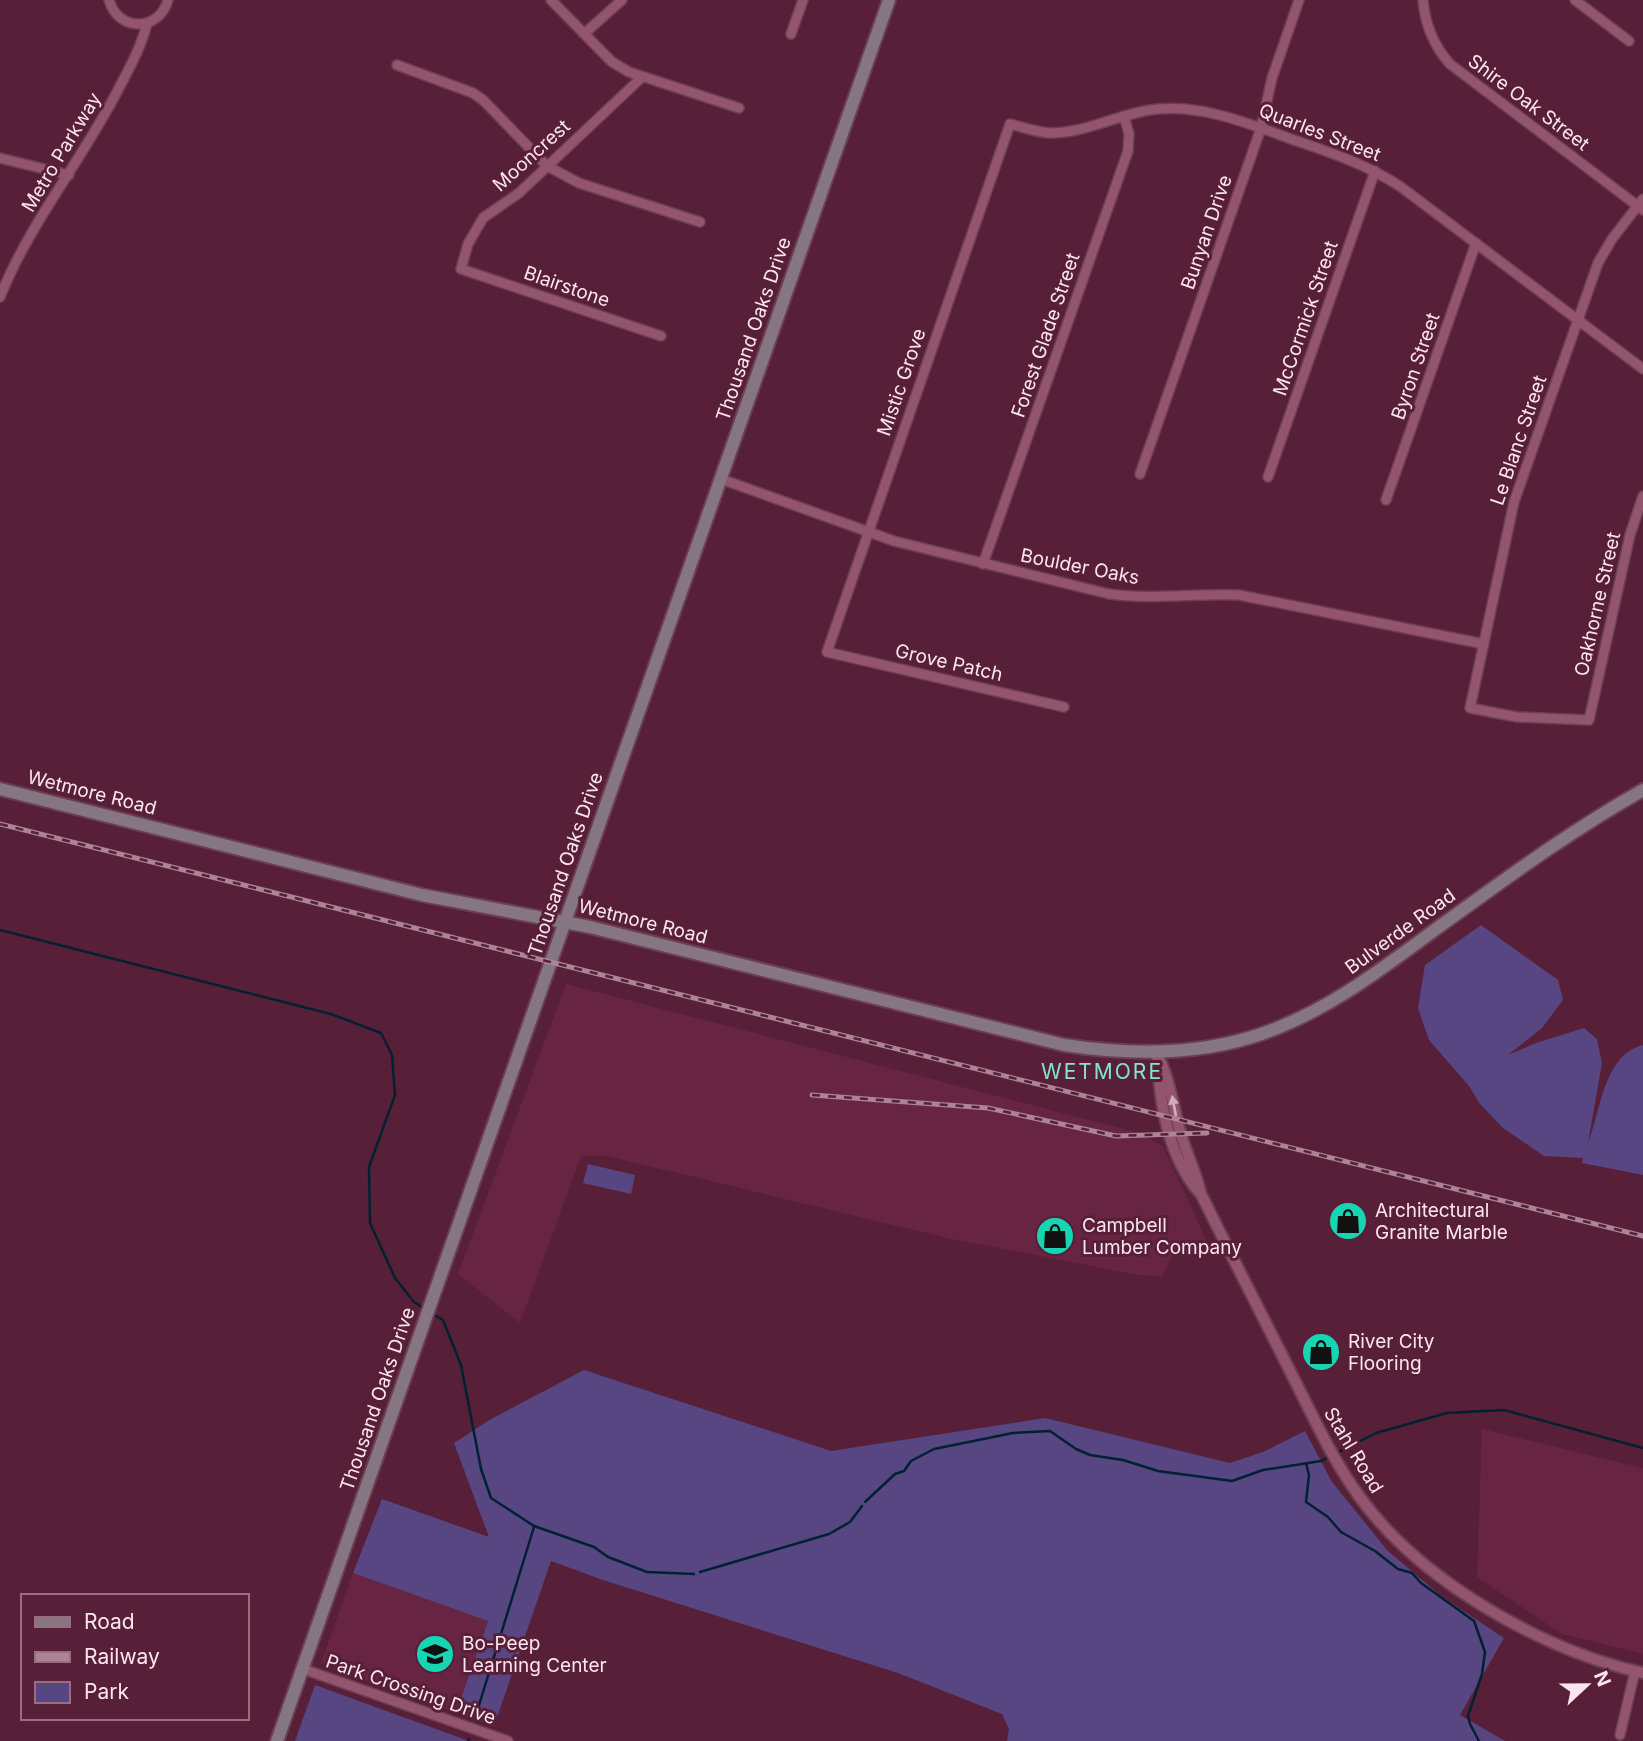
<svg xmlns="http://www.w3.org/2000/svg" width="1643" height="1741" viewBox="0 0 1643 1741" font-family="Inter,sans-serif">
	<rect width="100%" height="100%" fill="#581f38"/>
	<g fill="#672543">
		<path d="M566 984 1139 1133 1163 1146 1214 1257 1177 1248 1162 1276 1138 1275 947 1238 607 1156H581L520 1323 458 1274Z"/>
		<path d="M1482 1429 1643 1468V1654L1562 1634 1477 1577Z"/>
		<path d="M353 1573 488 1621 456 1713 321 1663Z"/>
	</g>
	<g fill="#574682">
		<path d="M1481 925 1558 980 1563 1000 1542 1028 1508 1055 1536 1043 1584 1028 1597 1039 1602 1063 1588 1143C1601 1112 1603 1055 1643 1045V1175L1582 1163 1583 1158 1544 1156 1503 1128 1480 1104 1469 1086 1429 1040 1418 1008 1425 965Z"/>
		<path d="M588 1164 635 1175 631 1194 583 1183Z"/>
		<path d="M584 1370 831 1451 1045 1418 1230 1463 1263 1452 1305 1431 1332 1482 1388 1551 1441 1596 1504 1638 1460 1715 1505 1741H1007L1009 1729 1002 1714 898 1673 603 1580 551 1561 494 1726 456 1713 488 1621 353 1573 382 1499 489 1537 454 1443 491 1419Z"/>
		<path d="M315 1685 469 1741H295Z"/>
	</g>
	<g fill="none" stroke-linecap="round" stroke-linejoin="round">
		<g stroke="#002132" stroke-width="2.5">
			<path d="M0 930 331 1014 381 1033 392 1055 395 1095 369 1167 370 1223 395 1278 414 1302 425 1309"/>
			<path d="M431 1313 443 1320 461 1365 481 1469 491 1498 534 1526 594 1547 608 1557 647 1572 694 1574"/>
			<path d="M1337 1453 1376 1433 1447 1413 1504 1410 1643 1448"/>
			<path d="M1306 1463 1309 1475 1306 1502 1328 1517 1341 1532 1375 1551 1398 1569 1412 1573 1421 1583 1474 1621 1485 1652 1482 1674 1468 1716 1470 1724 1479 1741"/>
			<path d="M865 1502 895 1474 904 1471 911 1461 934 1449 1013 1433 1050 1431 1076 1449 1090 1455 1123 1460 1158 1471 1232 1481 1263 1470 1321 1461 1331 1456"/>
			<path d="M700 1572 829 1534 850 1522 862 1506"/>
			<path d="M475 1718 534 1527"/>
			<path d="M468 1741 469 1739"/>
		</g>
		<defs>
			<g id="minor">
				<path d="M109 0C118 32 159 32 168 0"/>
				<path d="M551 0 612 62 629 72 739 108"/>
				<path d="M1423 0C1425 24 1433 45 1450 64L1643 210"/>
				<path d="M1575 0 1629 41"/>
				<path d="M585 33 622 0"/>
				<path d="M791 34 803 0"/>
				<path d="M397 65 473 93 483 100 547 166 579 183 700 222"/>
				<path d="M641 78 519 193 483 218 468 244 461 269 661 336"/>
				<path d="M0 158 69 175"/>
				<path d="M1643 199 1612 239 1598 263 1514 502 1470 708 1517 717 1589 720 1630 535 1643 496"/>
				<path d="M0 297C30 222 83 159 119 88 130 67 141 47 147 24"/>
				<path d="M1140 474 1261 128 1272 78 1299 0"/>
				<path d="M1268 477 1375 171"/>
				<path d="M721 479 894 541 1109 594C1152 600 1196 593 1239 595L1484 644"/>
				<path d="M1386 500 1476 243"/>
				<path d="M983 564 1128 151 1129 134 1124 116"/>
				<path d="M1064 707 827 652 1010 124C1023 127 1038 133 1051 133 1085 133 1117 115 1150 110 1200 103 1247 123 1294 140 1332 153 1368 165 1401 187L1643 369"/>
				<path d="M303 1669 508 1741"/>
				<path d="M1620 1735 1635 1671"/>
			</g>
			<g id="tertiary">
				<path d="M1156 1052C1170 1078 1172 1103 1180 1131 1186 1153 1196 1172 1201 1194 1231 1255 1262 1315 1292 1375 1313 1416 1332 1459 1359 1496 1420 1581 1542 1650 1643 1673"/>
				<path d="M1157 1056C1160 1103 1168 1156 1199 1192"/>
			</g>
			<g id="secondary">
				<path d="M0 789 422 895 590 927 1064 1045C1130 1055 1200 1056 1264 1033 1329 1010 1380 970 1436 929 1504 880 1570 831 1643 790"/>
				<path d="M277 1741 889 0"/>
			</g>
		</defs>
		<use href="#minor" stroke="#6c3e55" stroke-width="12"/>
		<use href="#tertiary" stroke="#6c3e55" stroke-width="14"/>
		<use href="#secondary" stroke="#6c3e55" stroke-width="16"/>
		<use href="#minor" stroke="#93546d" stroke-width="9"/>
		<use href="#tertiary" stroke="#93546d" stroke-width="10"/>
		<use href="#secondary" stroke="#867681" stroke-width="12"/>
		<defs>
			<g id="rail">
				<path d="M0 824 1643 1236"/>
				<path d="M812 1095 988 1108 1116 1136 1207 1133"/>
			</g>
		</defs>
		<use href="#rail" stroke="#ac8495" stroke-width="5"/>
		<use href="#rail" stroke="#581f38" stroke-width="2.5" stroke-dasharray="8" stroke-linecap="butt"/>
	</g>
	<defs><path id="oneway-solid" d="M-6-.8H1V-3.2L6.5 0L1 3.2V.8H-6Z" transform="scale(1.75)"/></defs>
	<use fill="#d2abba" href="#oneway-solid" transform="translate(1174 1106) rotate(-101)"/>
	<defs>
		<symbol id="shop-disc" viewBox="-11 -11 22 22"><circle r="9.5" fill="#17d5b2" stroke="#581f38"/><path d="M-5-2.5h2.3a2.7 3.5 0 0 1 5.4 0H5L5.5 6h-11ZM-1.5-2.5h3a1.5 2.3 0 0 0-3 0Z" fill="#111"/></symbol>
		<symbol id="school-disc" viewBox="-11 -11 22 22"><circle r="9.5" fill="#17d5b2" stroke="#581f38"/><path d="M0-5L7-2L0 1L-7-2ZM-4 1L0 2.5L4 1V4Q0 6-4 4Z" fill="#111"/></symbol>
	</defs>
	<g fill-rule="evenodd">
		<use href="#shop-disc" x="1326" y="1199" width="44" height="44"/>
		<use href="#shop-disc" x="1033" y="1214" width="44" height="44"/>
		<use href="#shop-disc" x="1299" y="1330" width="44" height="44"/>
		<use href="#school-disc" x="413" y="1632" width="44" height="44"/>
	</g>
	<g text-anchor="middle" stroke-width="6" stroke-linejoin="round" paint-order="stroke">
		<g font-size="19" fill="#fce5ed" stroke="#581f38">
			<text transform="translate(1529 102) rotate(37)" y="7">Shire Oak Street</text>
			<text transform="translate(1320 132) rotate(21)" y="7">Quarles Street</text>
			<text transform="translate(61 152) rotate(-59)" y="7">Metro Parkway</text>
			<text transform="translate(531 155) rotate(-42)" y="7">Mooncrest</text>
			<text transform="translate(1206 232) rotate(-71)" y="7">Bunyan Drive</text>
			<text transform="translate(567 286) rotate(19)" y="7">Blairstone</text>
			<text transform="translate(1305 318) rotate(-71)" y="7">McCormick Street</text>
			<text transform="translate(753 329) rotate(-71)" y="7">Thousand Oaks Drive</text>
			<text transform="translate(1045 335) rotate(-71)" y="7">Forest Glade Street</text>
			<text transform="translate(1415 366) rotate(-71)" y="7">Byron Street</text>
			<text transform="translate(901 382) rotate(-71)" y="7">Mistic Grove</text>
			<text transform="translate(1518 440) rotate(-71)" y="7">Le Blanc Street</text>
			<text transform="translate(1080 566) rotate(11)" y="7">Boulder Oaks</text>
			<text transform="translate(1597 604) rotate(-77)" y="7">Oakhorne Street</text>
			<text transform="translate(949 662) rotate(13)" y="7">Grove Patch</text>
			<text transform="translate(92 792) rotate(14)" y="7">Wetmore Road</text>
			<text transform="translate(565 864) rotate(-71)" y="7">Thousand Oaks Drive</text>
			<text transform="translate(643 921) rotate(14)" y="7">Wetmore Road</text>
			<text transform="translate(1400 931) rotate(-36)" y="7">Bulverde Road</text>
			<text transform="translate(377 1399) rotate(-71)" y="7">Thousand Oaks Drive</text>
			<text transform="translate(1354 1450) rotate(59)" y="7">Stahl Road</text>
			<text transform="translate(411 1689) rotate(19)" y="7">Park Crossing Drive</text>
		</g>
		<g font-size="19" fill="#fce5ed" stroke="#581f38" text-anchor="start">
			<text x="1375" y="1217">Architectural<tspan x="1375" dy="22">Granite Marble</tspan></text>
			<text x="1082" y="1232">Campbell<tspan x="1082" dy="22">Lumber Company</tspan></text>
			<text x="1348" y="1348">River City<tspan x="1348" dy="22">Flooring</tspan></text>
			<text x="462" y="1650">Bo-Peep<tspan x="462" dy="22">Learning Center</tspan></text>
		</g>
		<g font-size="21" letter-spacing="2" fill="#84e5cc" stroke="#581f38">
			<text x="1102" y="1079">WETMORE</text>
		</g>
	</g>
	<rect x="21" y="1594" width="228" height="126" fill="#581f38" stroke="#9a6e80" stroke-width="2"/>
	<rect x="35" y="1617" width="35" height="10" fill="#867681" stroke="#9a6e80" stroke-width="2"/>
	<text x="84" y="1629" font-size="21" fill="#fce5ed">Road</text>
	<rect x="35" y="1652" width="35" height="10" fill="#ac8495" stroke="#9a6e80" stroke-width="2"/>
	<text x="84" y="1664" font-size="21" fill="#fce5ed">Railway</text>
	<rect x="35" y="1682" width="35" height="21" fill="#574682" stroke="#9a6e80" stroke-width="2"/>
	<text x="84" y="1699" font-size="21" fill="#fce5ed">Park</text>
	<g transform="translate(1587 1685) rotate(68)" stroke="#581f38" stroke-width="5" paint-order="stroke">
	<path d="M0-5L12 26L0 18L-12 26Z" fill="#fce5ed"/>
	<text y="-10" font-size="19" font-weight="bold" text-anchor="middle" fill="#fce5ed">N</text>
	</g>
</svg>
